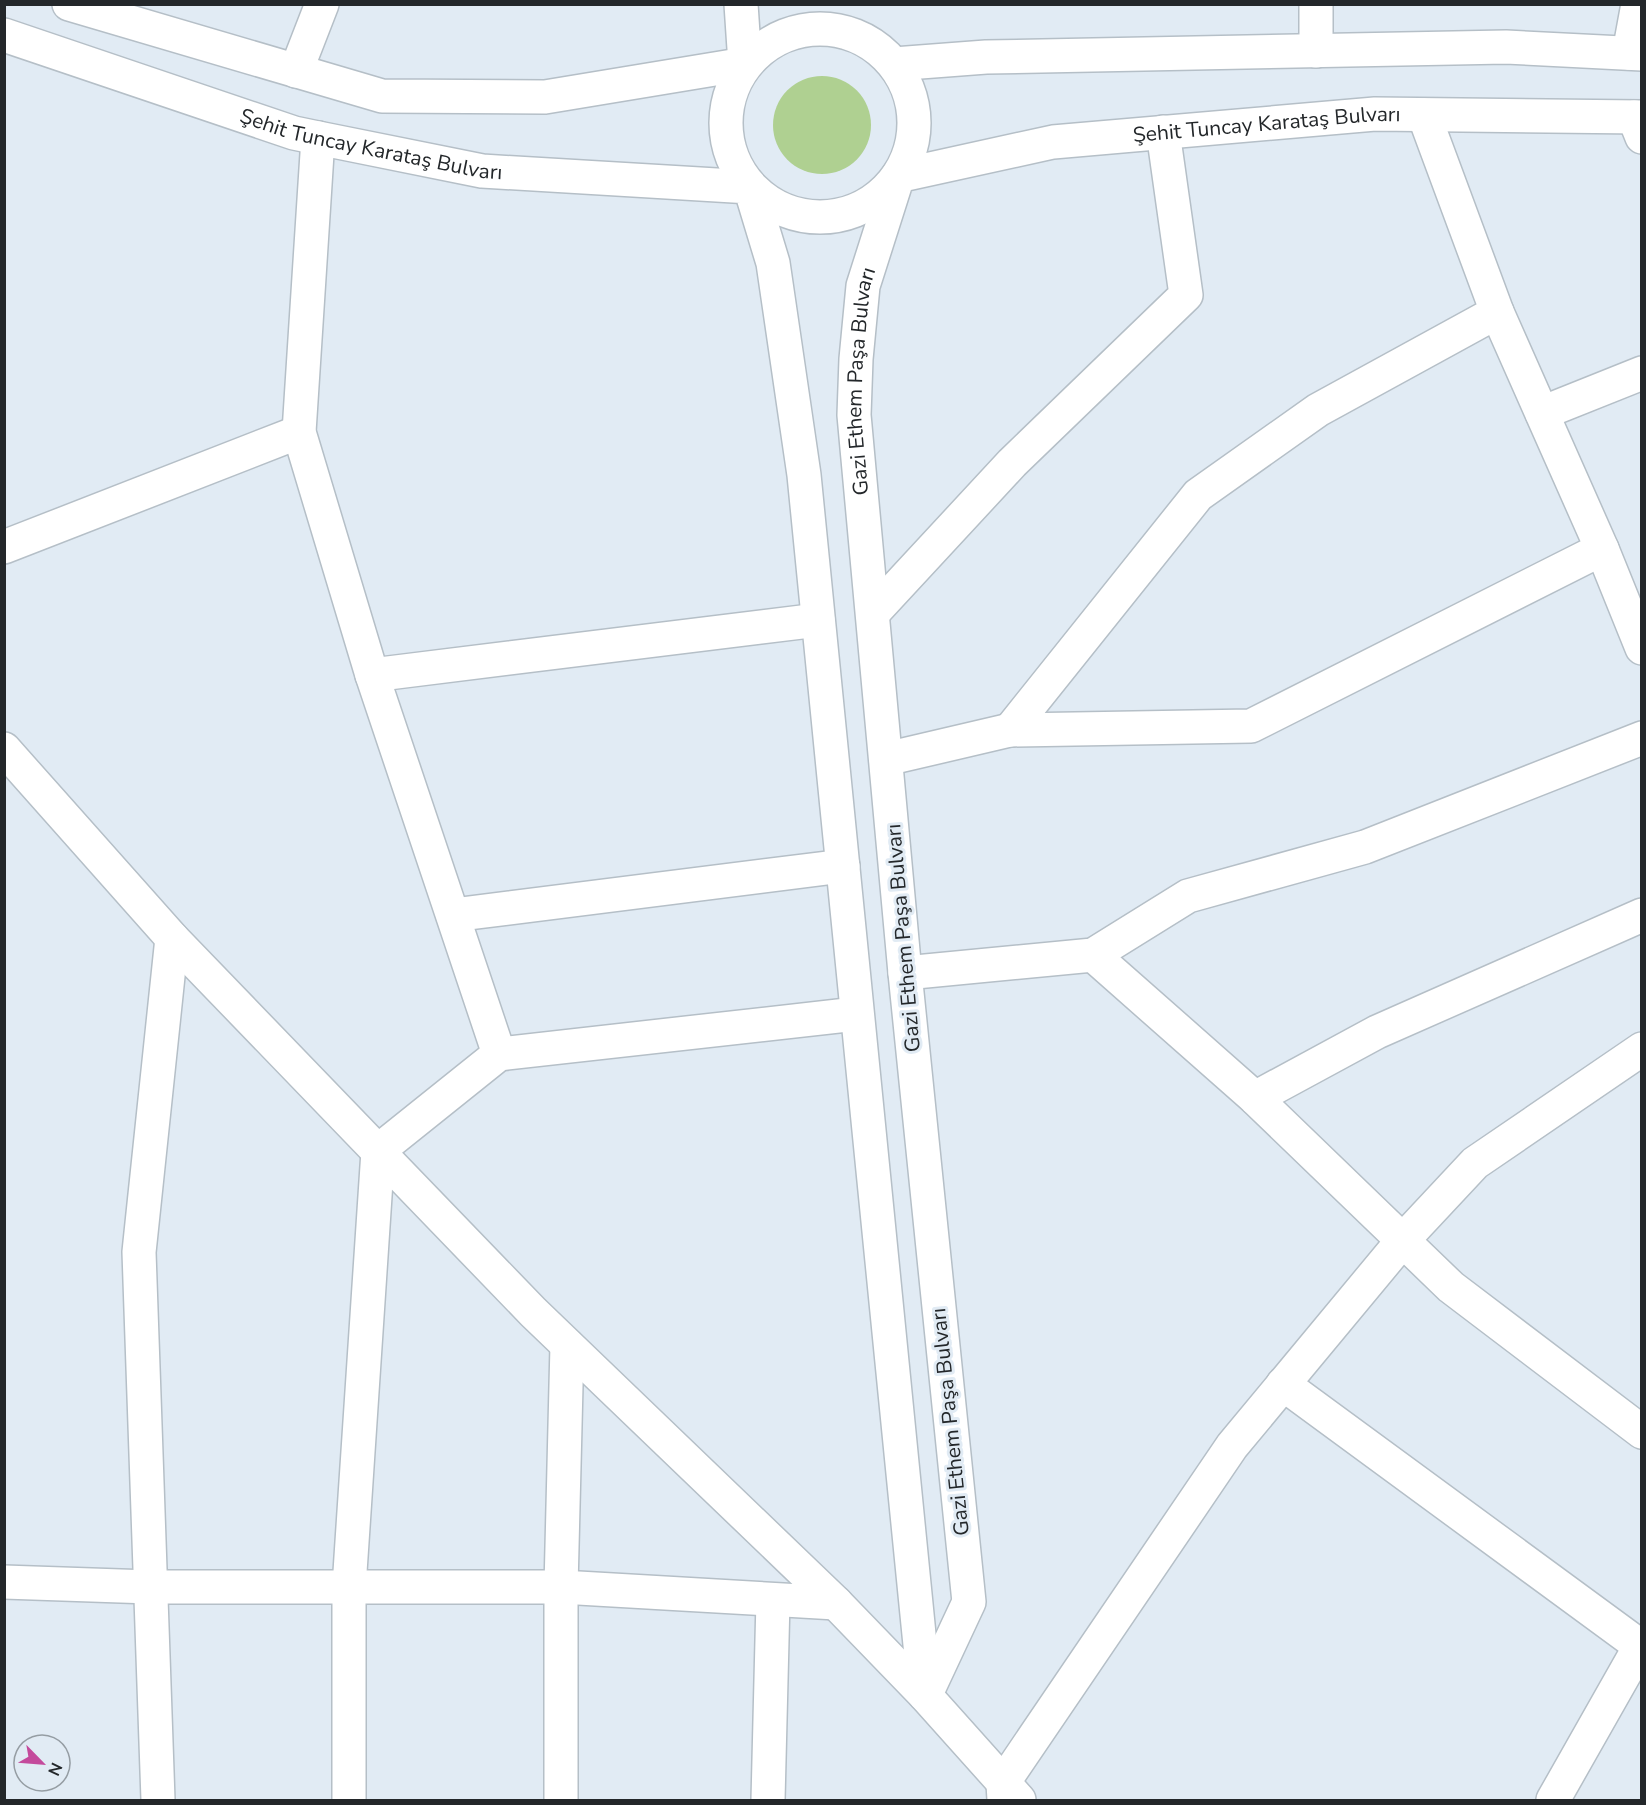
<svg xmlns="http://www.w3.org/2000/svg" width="1646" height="1805" viewBox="0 0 1646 1805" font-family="'Nunito Sans',sans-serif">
	<rect width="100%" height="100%" fill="#e1ebf4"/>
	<circle fill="#afd091" cx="822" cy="125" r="49"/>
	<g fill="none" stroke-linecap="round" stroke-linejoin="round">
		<defs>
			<g id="minor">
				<path d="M741 4 745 64"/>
				<path d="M1316 51V4"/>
				<path d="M1629 53 1638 4"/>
				<path d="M296 71 322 4"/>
				<path d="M1634 117 1642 137"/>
				<path d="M318 138 299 432 372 675 499 1054"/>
				<path d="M1542 413 1642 373"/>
				<path d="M4 547 299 432"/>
				<path d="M1602 549 1642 648"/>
				<path d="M873 613 1012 463 1186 295 1163 132"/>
				<path d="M372 675 818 620"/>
				<path d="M1010 730 1198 495 1318 410 1497 312 1424 115"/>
				<path d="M4 749 172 938 533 1312 836 1603 925 1695"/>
				<path d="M886 759 1010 730 1251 726 1602 549 1497 312"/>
				<path d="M453 915 843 866"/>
				<path d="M1093 955 1255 1098 1451 1287 1642 1432"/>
				<path d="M905 973 1093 955 1188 896 1365 847 1642 738"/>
				<path d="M1255 1098 1377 1032 1642 915"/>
				<path d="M1283 1384 1640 1646"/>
				<path d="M4 1582 150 1587H561L836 1603"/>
				<path d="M158 1800 139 1252 172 938"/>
				<path d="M349 1800V1587L378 1151 499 1054 856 1014"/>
				<path d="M561 1800V1587L567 1345"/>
				<path d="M768 1800 773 1600"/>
				<path d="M1004 1800 1003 1783 1232 1446 1403 1240 1475 1163 1642 1049"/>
				<path d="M1553 1800 1642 1643"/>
			</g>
			<g id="major">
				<path d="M69 4 382 96 545 97 745 64"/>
				<circle cx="820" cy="123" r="94"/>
				<path id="s1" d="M4 35 294 133 318 138 482 171 750 187 773 263 804 475 925 1695 1019 1800"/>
				<path d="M894 64 986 57 1506 47 1642 54"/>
				<path id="s2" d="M926 1694 969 1602 905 973 854 415 856 359 863 286 898 176 1053 142 1375 114 1642 117"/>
			</g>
		</defs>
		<use href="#minor" stroke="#b5bfc7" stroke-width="36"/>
		<use href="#major" stroke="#b5bfc7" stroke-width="36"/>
		<use href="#minor" stroke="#fff" stroke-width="33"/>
		<use href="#major" stroke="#fff" stroke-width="33"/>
	</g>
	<g text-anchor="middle" stroke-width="6" stroke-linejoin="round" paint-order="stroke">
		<g font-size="21" fill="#23272a" stroke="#e1ebf4">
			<text dy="7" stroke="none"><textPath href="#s2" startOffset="1912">Şehit Tuncay Karataş Bulvarı</textPath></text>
			<text dy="7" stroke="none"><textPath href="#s1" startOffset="384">Şehit Tuncay Karataş Bulvarı</textPath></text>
			<text dy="7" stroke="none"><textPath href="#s2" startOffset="1328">Gazi Ethem Paşa Bulvarı</textPath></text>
			<text transform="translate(903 938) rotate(-95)" y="7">Gazi Ethem Paşa Bulvarı</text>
			<text transform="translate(950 1422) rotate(-96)" y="7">Gazi Ethem Paşa Bulvarı</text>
		</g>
	</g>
	<rect width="1646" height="1805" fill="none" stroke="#23272a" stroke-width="12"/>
	<g transform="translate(42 1763) rotate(115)"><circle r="28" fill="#e1ebf4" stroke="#959da3" stroke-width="1.5"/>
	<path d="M0-4.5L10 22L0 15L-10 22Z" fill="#c44a9c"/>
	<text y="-9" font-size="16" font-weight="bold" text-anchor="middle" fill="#23272a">N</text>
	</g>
</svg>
